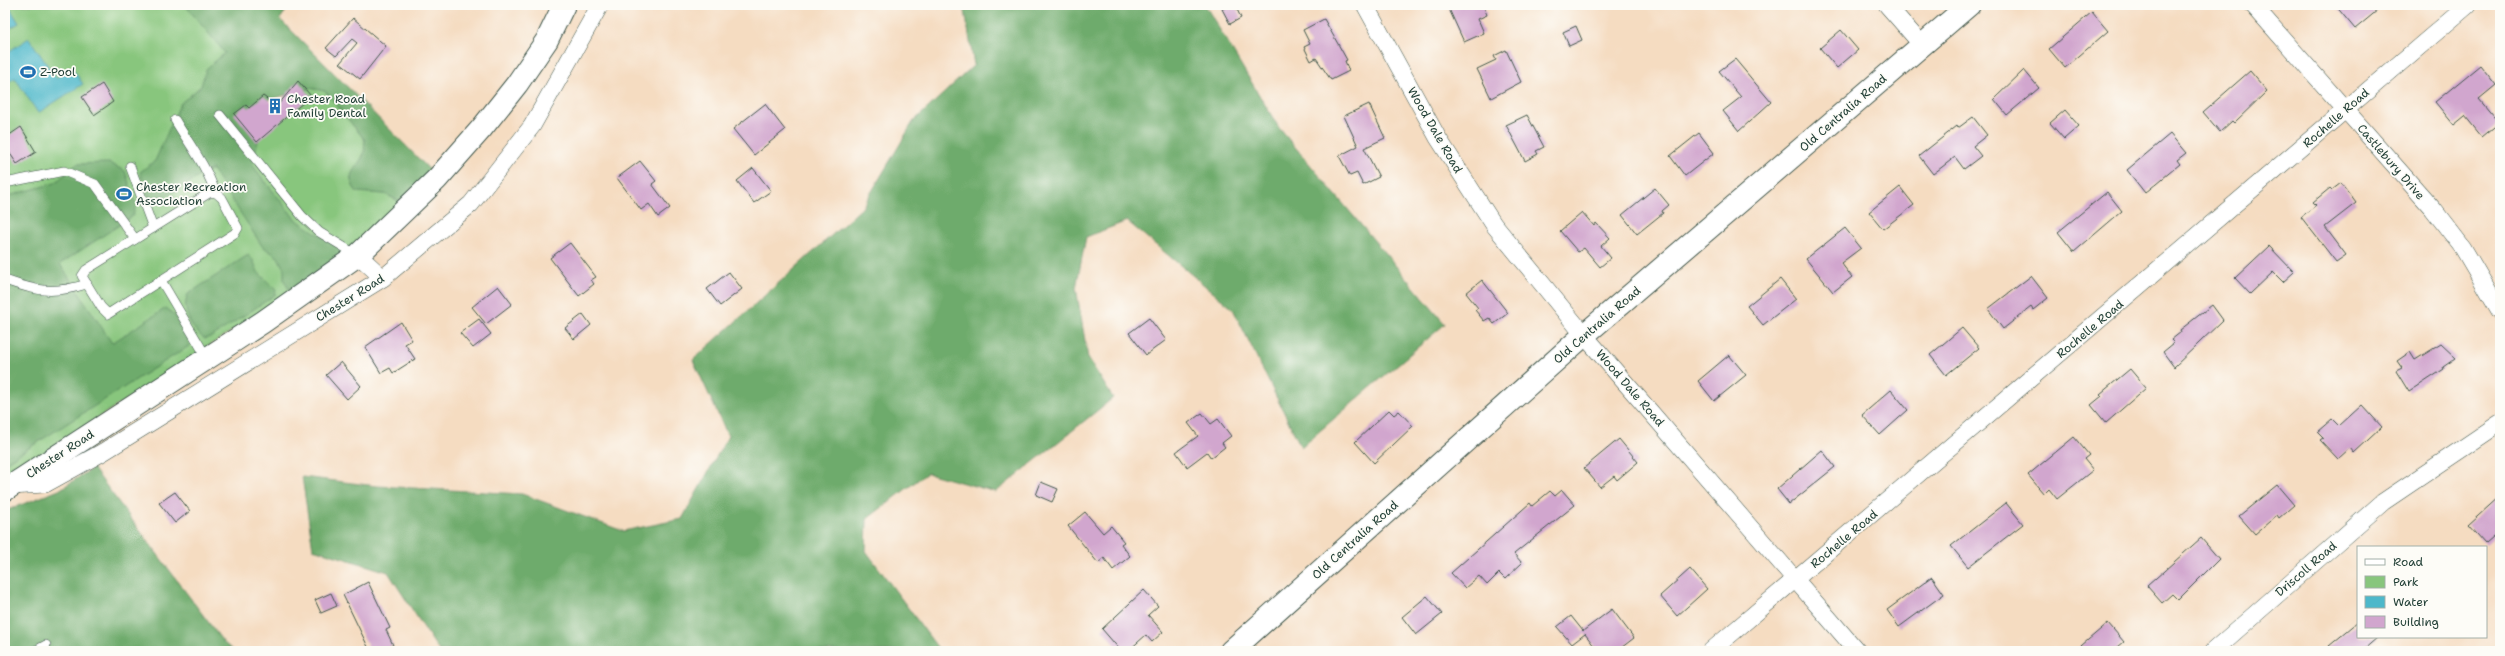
<svg xmlns="http://www.w3.org/2000/svg" width="2505" height="656" viewBox="0 0 2505 656" font-family="'Shantell Sans',sans-serif">
	<rect width="100%" height="100%" fill="#fdfcf7"/>
	<filter id="ink" filterUnits="userSpaceOnUse"><feTurbulence type="fractalNoise" baseFrequency=".025" numOctaves="2"/><feDisplacementMap in="SourceGraphic" scale="8" xChannelSelector="R" yChannelSelector="G"/><feConvolveMatrix kernelMatrix="1 2 1 2 8 2 1 2 1" color-interpolation-filters="sRGB"/></filter>
	<filter id="wash" filterUnits="userSpaceOnUse"><feTurbulence type="fractalNoise" baseFrequency=".012" numOctaves="4" result="noise"/><feDisplacementMap in="SourceGraphic" scale="16" xChannelSelector="R" yChannelSelector="G"/><feGaussianBlur stdDeviation="0.9" result="paint"/><feColorMatrix in="noise" values="0 0 0 0 0 0 0 0 0 0 0 0 0 0 0 0 0 1.4 0 .05"/><feComposite in="paint" operator="in"/></filter>
	<g filter="url(#wash)">
		<rect width="100%" height="100%" fill="#f5dcc1"/>
		<g fill="#88c67d" stroke="#548258">
			<path d="M5 5H290L280 19 180 104 306 283 5 478V463L43 439 5 392Z"/>
			<path d="M310 88 325 91 365 140C364 144 365 149 364 153 359 169 342 173 357 192L385 194 403 203 345 255 295 219 252 165 257 142 296 90Z"/>
		</g>
		<g fill="#6eab6c" stroke="#467450">
			<path d="M185 5H290L280 19 434 174 403 203 385 194 357 192C342 173 359 169 364 153 365 149 364 144 365 140L325 91 310 88 268 100 252 165 295 219 345 252 293 291 288 288 284 280V269L278 257 262 246 212 169 166 196 149 197 140 172 155 161 180 104 201 86 206 69 225 53Z"/>
			<path d="M964 5H1205L1279 128 1445 324 1301 447 1233 309 1127 221 1086 237 1076 288 1088 358 1113 398 996 492 927 473 867 519 866 551 940 651H439L388 572 313 549 302 477 377 486 522 494 623 531 682 519 728 436 693 360 862 208 913 122 974 65Z"/>
			<path d="M109 163 125 171 136 205 133 216 60 264 112 343 166 308C177 317 191 331 189 346L5 463V197L55 183 77 164Z"/>
			<path d="M248 255 253 260 258 272 276 290 275 295 213 336 205 339C191 330 181 309 188 294Z"/>
			<path d="M93 468 224 643 234 651H5V511L59 490Z"/>
		</g>
		<g fill="#4db8ca" stroke="#367a7f">
			<path d="M5 5H8L19 23 5 31Z"/>
			<path d="M29 38 56 78 72 68 83 84 38 113 15 78 5 84V54Z"/>
		</g>
		<g id="blocks">
			<g fill="#d1a6ce">
				<path d="M1231 5H1235L1241 18 1230 24 1222 9Z"/>
				<path d="M1459 5H1483L1487 15 1478 19 1484 33 1464 42 1449 9Z"/>
				<path d="M2335 5H2384L2355 29Z"/>
				<path d="M2092 12 2108 31 2065 68 2049 49Z"/>
				<path d="M353 18 386 46 360 79 340 63 357 43 352 39 336 56 326 48Z"/>
				<path d="M1324 19 1347 60 1345 61 1349 71 1331 80 1316 58 1311 61 1304 47 1310 44 1303 30Z"/>
				<path d="M1576 26 1582 40 1569 46 1563 32Z"/>
				<path d="M1841 30 1858 50 1837 68 1820 48Z"/>
				<path d="M1506 50 1521 82 1491 98 1477 69 1496 60 1494 56Z"/>
				<path d="M1735 59 1771 102 1739 131 1723 111 1741 97 1719 71Z"/>
				<path d="M2480 65 2496 85 2479 99 2499 123 2482 137 2465 116 2454 125 2435 102Z"/>
				<path d="M2024 70 2039 88 2007 115 1994 99Z"/>
				<path d="M2250 71 2267 91 2234 123 2232 121 2220 132 2203 112Z"/>
				<path d="M298 81 311 96 257 142 234 114 246 105 249 108 263 96 277 106Z"/>
				<path d="M102 84 113 102 94 115 82 97Z"/>
				<path d="M765 104 785 130 754 155 733 129Z"/>
				<path d="M1369 104 1385 138 1364 148 1379 177 1363 185 1357 173 1350 176 1339 156 1358 146 1344 116Z"/>
				<path d="M2065 110 2079 126 2064 139 2050 123Z"/>
				<path d="M1527 115 1544 147 1536 151 1538 154 1525 161 1506 125Z"/>
				<path d="M1973 117 1987 135 1973 146 1981 156 1964 169 1955 157 1933 174 1919 156 1957 126 1958 128Z"/>
				<path d="M21 127 36 152 17 164 5 146V138Z"/>
				<path d="M1699 133 1714 153 1685 176 1670 156Z"/>
				<path d="M2170 134 2186 153 2177 160 2180 164 2145 193 2127 170Z"/>
				<path d="M640 161 656 181 652 184 670 208 658 217 649 204 641 210 617 178Z"/>
				<path d="M753 168 771 191 754 203 737 181Z"/>
				<path d="M2341 183 2356 203 2325 227 2346 255 2336 262 2301 217 2316 205 2313 202 2330 188 2332 190Z"/>
				<path d="M1900 187 1914 205 1883 229 1869 212Z"/>
				<path d="M1655 188 1669 205 1662 211 1663 213 1637 234 1622 215Z"/>
				<path d="M2107 192 2122 211 2074 252 2058 232Z"/>
				<path d="M1582 212 1594 226 1596 223 1610 238 1601 246 1611 258 1600 267 1584 248 1578 252 1560 231Z"/>
				<path d="M1845 228 1861 248 1841 263 1852 277 1833 292 1806 259Z"/>
				<path d="M570 243 596 277 591 280 594 284 579 296 550 258Z"/>
				<path d="M2269 246 2294 272 2283 282 2273 272 2250 294 2235 278Z"/>
				<path d="M729 272 742 289 720 306 707 289Z"/>
				<path d="M2031 276 2048 298 2033 310 2031 307 2003 329 1988 309Z"/>
				<path d="M1780 279 1796 299 1763 325 1747 306Z"/>
				<path d="M1482 280 1508 313 1494 324 1489 318 1484 321 1475 310 1478 308 1466 293Z"/>
				<path d="M498 286 512 304 486 324 472 307Z"/>
				<path d="M2212 305 2223 320 2174 367 2163 352 2174 343 2171 340 2181 332 2180 330Z"/>
				<path d="M583 314 591 325 574 339 565 328Z"/>
				<path d="M1149 318 1166 340 1146 355 1129 333Z"/>
				<path d="M479 319 491 334 473 348 460 333Z"/>
				<path d="M401 322 412 340 405 344 415 359 393 373 390 368 381 373 365 347Z"/>
				<path d="M1962 328 1979 348 1946 375 1930 355Z"/>
				<path d="M2441 344 2456 358 2443 367 2444 369 2409 392 2396 371 2402 368 2397 361 2410 352 2415 360Z"/>
				<path d="M1729 355 1746 375 1714 401 1698 381Z"/>
				<path d="M341 362 361 386 347 399 326 375Z"/>
				<path d="M2130 369 2146 388 2106 423 2091 405 2102 396 2100 394Z"/>
				<path d="M1891 390 1908 410 1880 435 1862 415Z"/>
				<path d="M2362 405 2382 427 2354 453 2350 448 2338 459 2320 440 2323 438 2317 432 2332 419 2339 426Z"/>
				<path d="M1389 410 1394 415 1399 411 1413 426 1374 463 1355 442Z"/>
				<path d="M1202 413 1211 424 1218 419 1231 436 1222 443 1225 447 1211 458 1207 452 1187 467 1176 452 1198 436 1188 423Z"/>
				<path d="M2074 437 2089 455 2084 459 2093 470 2057 499 2049 489 2044 494 2028 475Z"/>
				<path d="M1619 439 1638 462 1617 480 1614 476 1600 487 1584 468Z"/>
				<path d="M1822 450 1835 467 1789 504 1777 489Z"/>
				<path d="M1041 482 1058 489 1052 502 1036 495Z"/>
				<path d="M2277 485 2294 505 2279 518 2277 515 2255 534 2239 516Z"/>
				<path d="M1562 490 1575 505 1514 554 1522 563 1505 579 1499 573 1487 585 1479 576 1465 588 1451 573 1530 503 1532 506 1550 491 1555 496Z"/>
				<path d="M175 492 190 511 175 523 159 503Z"/>
				<path d="M2500 496V531L2485 544 2468 525Z"/>
				<path d="M2006 503 2023 524 1968 567 1951 546Z"/>
				<path d="M1085 512 1103 533 1111 526 1124 542 1121 544 1130 556 1113 570 1104 558 1098 563 1068 526Z"/>
				<path d="M2201 538 2219 559 2178 600 2172 594 2162 603 2147 586Z"/>
				<path d="M1690 569 1707 589 1677 616 1660 596Z"/>
				<path d="M1932 577 1944 594 1899 627 1887 610Z"/>
				<path d="M368 582 390 628 386 630 393 645 380 651H370L343 595Z"/>
				<path d="M1144 590 1158 606 1148 615 1163 632 1152 642 1146 635 1128 651H1121L1102 629Z"/>
				<path d="M331 593 337 606 321 613 315 600Z"/>
				<path d="M1427 596 1442 614 1416 635 1402 617Z"/>
				<path d="M1612 609 1634 638 1617 651H1598L1585 634 1572 644 1557 627 1571 616 1583 631Z"/>
				<path d="M2358 622V637H2378L2362 651H2323Z"/>
				<path d="M2108 623 2124 642 2113 651H2075Z"/>
			</g>
		</g>
	</g>
	<g filter="url(#ink)">
		<use href="#blocks" fill-opacity="0" stroke="#3f5549" stroke-width="1"/>
		<g fill="none" stroke-linecap="round" stroke-linejoin="round">
			<defs>
				<g id="lane">
					<path d="M220 115 302 216 319 232 357 255"/>
					<path d="M175 120C189 144 206 165 215 192"/>
					<path d="M130 166 153 228"/>
					<path d="M5 183 64 171 95 184 135 239"/>
					<path d="M215 192 222 198 238 228 235 233 108 314 101 307 82 276 86 270 209 193Z"/>
					<path d="M5 280C38 292 54 294 87 284"/>
					<path d="M162 282 207 358"/>
					<path d="M35 651 46 645"/>
				</g>
				<g id="street">
					<path d="M1365 5 1438 138 1494 225 1584 335 1857 651"/>
					<path d="M1887 5 1922 45"/>
					<path d="M2253 5 2433 209 2463 248 2500 311"/>
					<path d="M358 255 383 278"/>
					<path d="M10 486 45 484 103 452 383 278 471 204 532 126 600 5"/>
					<path d="M1711 651 2468 5"/>
					<path d="M2213 651 2383 502 2500 423"/>
				</g>
				<path id="secondary" d="M1231 651 1584 335 1969 5"/>
				<path id="primary" d="M5 490 263 322 358 255 437 179 482 128 517 84 547 40 564 5"/>
			</defs>
			<use href="#lane" stroke="#3f5549" stroke-width="10"/>
			<use href="#street" stroke="#3f5549" stroke-width="18"/>
			<use href="#secondary" stroke="#3f5549" stroke-width="24"/>
			<use href="#primary" stroke="#3f5549" stroke-width="24"/>
			<use href="#lane" stroke="#fff" stroke-width="9"/>
			<use href="#street" stroke="#fff" stroke-width="17"/>
			<use href="#secondary" stroke="#fff" stroke-width="22"/>
			<use href="#primary" stroke="#fff" stroke-width="22"/>
		</g>
	</g>
	<defs>
		<symbol id="stadium-bare" viewBox="-9 -9 18 18"><path d="M0-5a6.5 5 0 1 0 0 10a6.5 5 0 1 0 0-10ZM-3.5-1.8h7v3.6h-7Z" fill="#1f6fb2" stroke="#fdfcf7" stroke-width="2.5" paint-order="stroke"/></symbol>
		<symbol id="building-bare" viewBox="-9 -9 18 18"><path d="M-4-6H4V6H1V3H-1V6H-4ZM-2.5-4.3h1.7v1.8h-1.7ZM.8-4.3h1.7v1.8H.8ZM-2.5-1h1.7V.8h-1.7ZM.8-1h1.7V.8H.8Z" fill="#1f6fb2" stroke="#fdfcf7" stroke-width="2.5" paint-order="stroke"/></symbol>
	</defs>
	<g fill-rule="evenodd">
		<use href="#stadium-bare" x="17" y="61" width="22" height="22"/>
		<use href="#building-bare" x="264" y="95" width="22" height="22"/>
		<use href="#stadium-bare" x="113" y="183" width="22" height="22"/>
	</g>
	<g text-anchor="middle" stroke-width="3.5" stroke-linejoin="round" paint-order="stroke">
		<g font-size="12" fill="#1f3d34" stroke="#fdfcf7" text-anchor="start">
			<text x="40" y="76">Z-Pool</text>
			<text x="287" y="103">Chester Road<tspan x="287" dy="14">Family Dental</tspan></text>
			<text x="136" y="191">Chester Recreation<tspan x="136" dy="14">Association</tspan></text>
		</g>
		<g font-size="12" fill="#1f3d34" stroke="#fdfcf7">
			<text transform="translate(1843 113) rotate(-41)" y="4">Old Centralia Road</text>
			<text transform="translate(2336 118) rotate(-41)" y="4">Rochelle Road</text>
			<text transform="translate(1435 130) rotate(60)" y="4">Wood Dale Road</text>
			<text transform="translate(2391 162) rotate(49)" y="4">Castlebury Drive</text>
			<text transform="translate(350 298) rotate(-32)" y="4">Chester Road</text>
			<text transform="translate(1597 325) rotate(-41)" y="4">Old Centralia Road</text>
			<text transform="translate(2090 329) rotate(-40)" y="4">Rochelle Road</text>
			<text transform="translate(1630 388) rotate(49)" y="4">Wood Dale Road</text>
			<text transform="translate(60 454) rotate(-33)" y="4">Chester Road</text>
			<text transform="translate(1844 539) rotate(-40)" y="4">Rochelle Road</text>
			<text transform="translate(1355 540) rotate(-42)" y="4">Old Centralia Road</text>
			<text transform="translate(2306 569) rotate(-41)" y="4">Driscoll Road</text>
		</g>
	</g>
	<rect width="2505" height="656" fill="none" stroke="#fdfcf7" stroke-width="20"/>
	<rect x="2357" y="546" width="130" height="92" fill="#fdfcf7" stroke="#a4b0a9"/>
	<rect x="2365" y="559" width="20" height="6" fill="#ffffff" stroke="#a4b0a9"/>
	<text x="2393" y="566" font-size="12" fill="#1f3d34">Road</text>
	<rect x="2365" y="576" width="20" height="12" fill="#88c67d" stroke="#a4b0a9"/>
	<text x="2393" y="586" font-size="12" fill="#1f3d34">Park</text>
	<rect x="2365" y="596" width="20" height="12" fill="#4db8ca" stroke="#a4b0a9"/>
	<text x="2393" y="606" font-size="12" fill="#1f3d34">Water</text>
	<rect x="2365" y="616" width="20" height="12" fill="#d1a6ce" stroke="#a4b0a9"/>
	<text x="2393" y="626" font-size="12" fill="#1f3d34">Building</text>
</svg>
